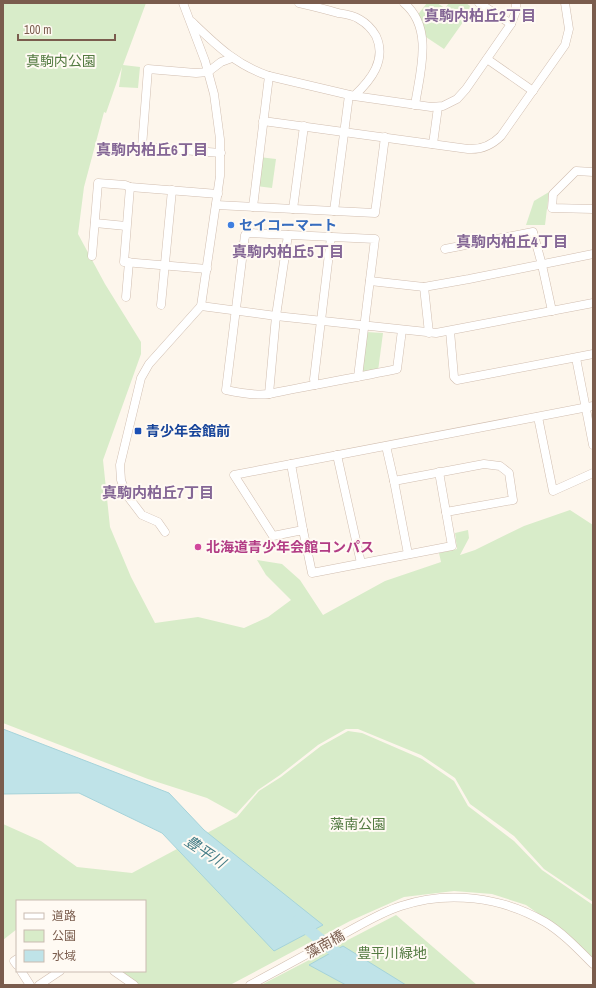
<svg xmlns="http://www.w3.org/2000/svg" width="596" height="988" viewBox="0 0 596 988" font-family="'Archivo Narrow','Noto Sans JP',sans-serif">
	<rect width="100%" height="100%" fill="#fdf6ec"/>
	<g fill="#d8ecc9">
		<path d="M3 3H146L123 65 140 67 138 88 119 87 122 67 106 113 104 112 84 187 78 234 105 284 141 342V354L103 460 110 527 131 577 155 623 198 617 244 628 268 617 291 600 266 575 257 560 282 564 300 580 323 615 385 581 441 562 439 553 457 549 455 533 468 530 469 538 460 555 475 550 524 526 570 510 593 525V902L544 869 514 836 470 804 455 778 421 755 358 729H346L318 745 280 775 258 790 236 814 207 798 148 779 3 723Z"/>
		<path d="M427 3H437L445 8 449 3H466L473 8 444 49 423 35 416 17Z"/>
		<path d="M259 157 276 159 272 188 256 186Z"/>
		<path d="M549 192 545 225H526L534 201Z"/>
		<path d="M366 332 383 333 378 371 362 375Z"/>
		<path d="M348 731 362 733 422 759 454 781 468 806 514 841 542 870 593 905V958L560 929 526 905 492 894 454 891 404 897 350 921 230 985H137L117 971H145V901H17V929L3 940V824L41 841 77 867 132 873 237 817 259 791 281 777 321 746Z"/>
		<path d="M396 915 477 985H261Z"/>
	</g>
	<g fill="#bfe3e8" stroke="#a5d3da">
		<path d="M3 729 169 793 204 830 323 925 274 951 162 833 79 793 3 794Z"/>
		<path d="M343 946 398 980 406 985H346L309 965Z"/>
	</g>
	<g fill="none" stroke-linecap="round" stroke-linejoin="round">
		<path stroke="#bfe3e8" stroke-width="12" d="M298 921 345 960"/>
		<defs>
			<g id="minor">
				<path d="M299 3C312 6 325 9 338 13 345 14 353 15 359 19 366 23 372 29 376 36 387 60 371 80 354 96"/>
				<path d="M404 3C434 28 420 72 415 105"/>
				<path d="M479 3 511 24"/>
				<path d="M192 22C216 45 236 65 269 76L354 96 431 107 443 106 457 99 466 89 511 24 516 11V3"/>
				<path d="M487 59 533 91"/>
				<path d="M263 121 468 149C482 150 492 145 501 136L565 45 569 29 565 3"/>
				<path d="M433 144 438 107"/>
				<path d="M221 153 142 147 148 69 196 73 208 72 221 62 232 58"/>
				<path d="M593 172 576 171 553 194 552 208 593 209"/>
				<path d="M130 187 124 262 207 269"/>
				<path d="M216 205 375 213 385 137"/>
				<path d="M253 207 269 76"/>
				<path d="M293 209 304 126"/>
				<path d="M334 211 349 95"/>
				<path d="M95 223 126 226"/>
				<path d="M445 249 533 232 542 265 552 311"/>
				<path d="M92 256 98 183 125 185 130 187 218 194"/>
				<path d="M370 281 424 287 469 279 593 254"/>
				<path d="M424 287 429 333"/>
				<path d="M126 297 129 262"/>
				<path d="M161 305 172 190"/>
				<path d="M201 306 276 316 436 333 593 303"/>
				<path d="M450 331 454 377 457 380 593 354"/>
				<path d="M576 358 593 445"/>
				<path d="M358 377 375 239 250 233 245 235 226 390C240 393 255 396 269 394 312 385 354 378 397 369L402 330"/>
				<path d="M315 385 314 379 331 237"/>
				<path d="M269 394 276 316 288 235"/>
				<path d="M538 417 553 491 593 473"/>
				<path d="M386 446 394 481 484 464 500 466 509 473 513 500 446 512 452 546 312 573 303 530 273 536 234 475 593 406"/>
				<path d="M337 455 361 563"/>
				<path d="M291 464 303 530"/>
				<path d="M439 472 446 512"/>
				<path d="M394 481 408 554"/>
				<path d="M165 532 158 522 142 515 126 494 121 480 120 465 141 378 149 364 201 306 220 176V139L214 94 205 61 183 3"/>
				<path d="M17 959 14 961 17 965"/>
				<path d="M21 971 30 985"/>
				<path d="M114 971 134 985"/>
				<path d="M39 985 60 971"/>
				<path d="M250 985C280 969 309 953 338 937 359 926 379 913 401 906 448 890 502 897 545 922 563 933 578 949 593 964"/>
			</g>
		</defs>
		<use href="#minor" stroke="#d1beb0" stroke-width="9"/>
		<use href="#minor" stroke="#fff" stroke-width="8"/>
	</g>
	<circle fill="#3f7fe0" stroke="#fffaf3" stroke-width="1.5" cx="231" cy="225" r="4"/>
	<rect fill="#1a4fb4" stroke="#fffaf3" stroke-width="1.5" x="134" y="427" width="8" height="8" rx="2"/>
	<circle fill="#d1479c" stroke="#fffaf3" stroke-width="1.5" cx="198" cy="547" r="4"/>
	<g text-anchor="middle" stroke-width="4" stroke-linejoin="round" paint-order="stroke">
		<g font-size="14" fill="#537a41" stroke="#fffaf3">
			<text x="61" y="66">真駒内公園</text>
			<text x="358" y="829">藻南公園</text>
			<text x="392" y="958">豊平川緑地</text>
		</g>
		<g font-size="14" font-weight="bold" fill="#366cbe" stroke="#fffaf3" text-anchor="start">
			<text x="239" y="230">セイコーマート</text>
		</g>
		<g font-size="14" font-weight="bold" fill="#164399" stroke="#fffaf3" text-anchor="start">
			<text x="146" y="436">青少年会館前</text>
		</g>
		<g font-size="14" font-weight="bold" fill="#b23c85" stroke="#fffaf3" text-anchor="start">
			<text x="206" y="552">北海道青少年会館コンパス</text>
		</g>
		<g font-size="14" fill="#7a5c4d" stroke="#fffaf3">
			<text transform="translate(325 944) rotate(-29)" y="5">藻南橋</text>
		</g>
		<g font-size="15" font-weight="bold" fill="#846695" stroke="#fffaf3">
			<text x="480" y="21">真駒内柏丘2丁目</text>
			<text x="152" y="155">真駒内柏丘6丁目</text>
			<text x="512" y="247">真駒内柏丘4丁目</text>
			<text x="288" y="257">真駒内柏丘5丁目</text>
			<text x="158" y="498">真駒内柏丘7丁目</text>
		</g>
		<g font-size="15" font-style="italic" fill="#437c86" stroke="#fffaf3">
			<text transform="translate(205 852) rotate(34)" y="5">豊平川</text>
		</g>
	</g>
	<rect width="596" height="988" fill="none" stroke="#7a5c4d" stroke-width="8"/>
	<rect x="16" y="900" width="130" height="72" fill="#fffaf3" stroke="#cabbb1"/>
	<rect x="24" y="913" width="20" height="6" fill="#ffffff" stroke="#cabbb1"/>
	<text x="52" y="920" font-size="12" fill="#7a5c4d">道路</text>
	<rect x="24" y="930" width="20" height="12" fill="#d8ecc9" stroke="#cabbb1"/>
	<text x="52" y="940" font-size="12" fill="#7a5c4d">公園</text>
	<rect x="24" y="950" width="20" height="12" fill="#bfe3e8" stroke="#cabbb1"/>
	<text x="52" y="960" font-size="12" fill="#7a5c4d">水域</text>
	<path d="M18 34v6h97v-6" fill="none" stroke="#7a5c4d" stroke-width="2"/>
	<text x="24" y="34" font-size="12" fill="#7a5c4d" stroke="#fffaf3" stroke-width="3" paint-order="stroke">100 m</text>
</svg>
